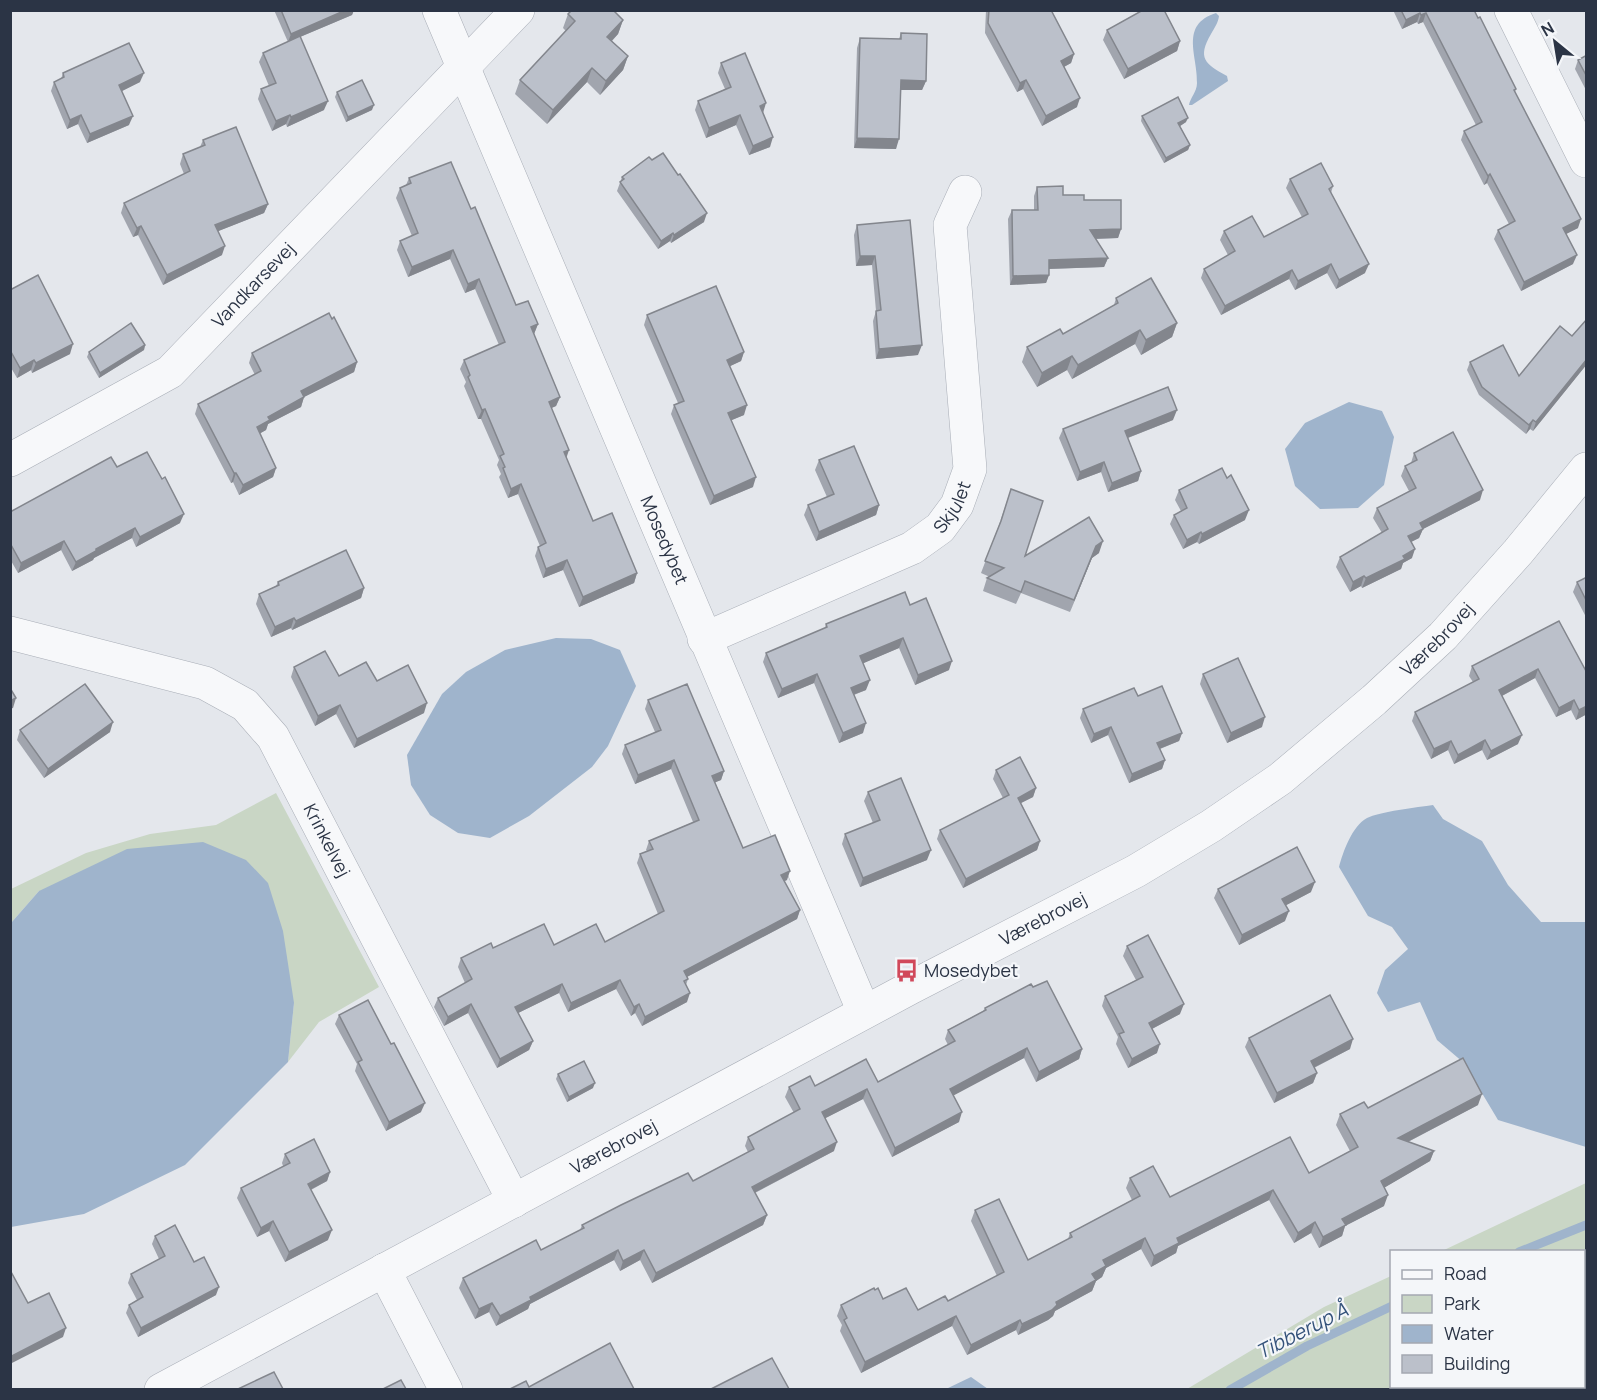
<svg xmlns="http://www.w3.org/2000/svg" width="1597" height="1400" viewBox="0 0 1597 1400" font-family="Manrope,sans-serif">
	<rect width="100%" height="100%" fill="#e4e7ec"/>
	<g fill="#c9d6c5">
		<path d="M276 793 379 987 319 1022 288 1062 294 1003 39 891 11 923V889L86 853 150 834 216 825Z"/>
		<path d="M1586 1183V1272L1584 1274V1252L1442 1251Z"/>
		<path d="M1391 1276 1392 1386 1409 1387 1408 1389H1187L1324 1307Z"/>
	</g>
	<g fill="#9fb4cc">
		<path d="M1216 13 1219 16C1218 23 1215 27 1211 34 1197 58 1205 64 1227 76L1228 81 1192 105H1189C1190 98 1197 92 1197 83 1198 56 1179 25 1216 13Z"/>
		<path d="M1349 402 1382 411 1394 437 1384 485 1358 508 1320 509 1295 486 1285 449 1305 423Z"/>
		<path d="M556 638 591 639 620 650 636 686 608 746 592 767 529 816 490 838 458 833 430 815 411 785 407 755 442 694 466 672 505 650Z"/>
		<path d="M1433 805 1443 819 1482 841 1508 885 1541 922H1586V1147L1498 1120 1464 1063 1437 1040 1420 1002 1388 1012 1377 993 1385 970 1408 949 1392 927 1368 916 1339 867C1343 852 1352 826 1367 818 1379 812 1418 807 1433 805Z"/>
		<path d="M203 842 246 860 268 883 283 931 294 1003 288 1062 185 1165 84 1214 11 1227V923L39 891 127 849Z"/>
		<path d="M971 1377 988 1389H946Z"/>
	</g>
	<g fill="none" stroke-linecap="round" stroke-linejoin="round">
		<g stroke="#9fb4cc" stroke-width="9">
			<path d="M1519 1252 1586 1225"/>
			<path d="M1230 1390 1307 1346 1392 1306"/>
		</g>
		<defs>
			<g id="minor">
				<path id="s1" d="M439 10 864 1012"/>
				<path d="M1511 10 1586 161"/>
				<path id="s2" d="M10 460 170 372 518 10"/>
				<path id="s3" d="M10 633 205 683 245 705 273 737 514 1201"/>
				<path id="s4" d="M704 639 912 548 940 528 957 505 970 469 950 225 965 192"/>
				<path d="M384 1270 446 1390"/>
				<path id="s5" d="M161 1390 910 988 1136 871 1211 826 1280 779 1374 700 1443 636 1518 552 1586 469"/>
			</g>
		</defs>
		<use href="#minor" stroke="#a9aeb7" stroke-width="34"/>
		<use href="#minor" stroke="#f7f8fa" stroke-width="33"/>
	</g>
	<g fill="#a1a5ae">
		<path d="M274 10H354L352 15 300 37 324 110 287 127 286 124 272 131 258 99 261 89 269 86 259 62 263 53 288 42Z"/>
		<path d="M986 10H1051L1074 54 1071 63 1064 67 1077 107 1042 126 1023 89 1017 92 985 33Z"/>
		<path d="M1393 10H1474L1516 89 1515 92 1578 228 1566 234 1573 264 1521 291 1494 239 1498 230 1509 224 1487 183 1484 185 1461 140 1464 131 1476 125 1423 22 1418 24 1417 22 1402 29Z"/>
		<path d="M568 14 623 20 618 34 612 41 628 56 623 70 600 95 587 82 547 124 515 94 520 80 566 31 563 28Z"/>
		<path d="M1107 30 1180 41 1177 51 1124 79 1103 40Z"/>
		<path d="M901 33 926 81 922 90H901L896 149 854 148 857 48 860 38 899 39Z"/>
		<path d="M1587 55V92L1575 69 1578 60Z"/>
		<path d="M721 63 763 113 770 147 749 155 736 125 706 138 695 110 698 101 725 89 718 73Z"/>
		<path d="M63 73 140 82 122 91 129 125 87 143 78 124 67 129 51 91 54 82 61 79Z"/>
		<path d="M337 92 372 110 346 122 335 97Z"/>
		<path d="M1142 116 1186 122 1180 126 1190 145 1188 150 1164 163 1141 121Z"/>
		<path d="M203 140 268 204 264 213 218 231 222 255 163 285 138 235 133 237 121 213 124 203 184 174 180 164 183 154 200 147Z"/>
		<path d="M622 177 704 222 671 243 670 241 658 249 617 191Z"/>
		<path d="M409 178 471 209 516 305 538 324 534 334 560 397 556 406 551 408 566 459 593 521 637 573 634 583 579 607 563 570 543 578 535 556 538 547 540 546 518 494 508 498 499 477 501 474 497 465 499 460 481 419H478L464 386 466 382 460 369 464 360 499 345 475 289 465 293 450 259 408 277 397 250 400 241 412 236 396 198 400 188 406 185Z"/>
		<path d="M1290 179 1333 186 1331 193 1365 273 1336 289 1327 273 1295 290 1289 279 1221 315 1201 278 1204 269 1228 255 1220 240 1224 231 1264 237 1302 217 1286 188Z"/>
		<path d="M1037 187 1063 195 1084 200 1121 229 1118 238 1096 239 1108 258 1104 267 1049 269V275L1046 283 1010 285 1008 219 1012 210H1034V196Z"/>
		<path d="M910 220 918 355 876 359 873 321 876 311 872 265 856 266 854 235 857 225Z"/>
		<path d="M10 290 70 354 32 373 31 370 17 378 10 366Z"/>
		<path d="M1116 298 1177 323 1172 337 1141 355 1135 344 1072 379 1067 370 1037 387 1022 362 1027 347 1063 334 1114 305Z"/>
		<path d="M647 315 744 352 741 361 730 366 744 415 731 420 753 487 710 505 671 414 674 405 678 403 644 325Z"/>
		<path d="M1587 319V364L1533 431 1530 429 1526 434 1479 395 1467 370 1470 362 1519 376 1572 336Z"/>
		<path d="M145 345 144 350 99 378 87 357 89 352Z"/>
		<path d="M252 353 357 362 354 372 304 397 301 407 268 424 266 430 260 433 276 468 273 477 239 495 233 482 231 483 195 414 198 404 255 375 249 363Z"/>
		<path d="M1173 420 1128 438 1141 471 1138 481 1108 492 1101 472 1077 481 1059 438 1063 429Z"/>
		<path d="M1414 453 1480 500 1423 529 1419 538 1411 542 1412 558 1403 563 1401 569 1362 588 1361 586 1350 592 1336 567 1340 557 1382 533 1373 518 1377 508 1409 491 1401 476 1405 466 1411 463Z"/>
		<path d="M819 460 879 505 876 515 816 541 804 515 808 505 827 497 815 470Z"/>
		<path d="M117 467 180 523 136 547 132 538 94 558 93 560 72 571 61 550 18 573 10 559V512Z"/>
		<path d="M1011 489 1025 556 1099 553 1092 558 1070 612 1021 593 1016 604 983 591 987 578 990 577 981 573 998 528Z"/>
		<path d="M1179 490 1245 520 1199 544 1197 542 1183 549 1170 524 1174 515 1181 511 1175 500Z"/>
		<path d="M1587 577V616L1586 617 1573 592 1577 582Z"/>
		<path d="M278 582 364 588 361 598 292 630 291 628 271 637 256 604 259 594 276 586Z"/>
		<path d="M910 605 949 670 915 685 899 648 863 663 866 690 854 695 863 733 839 743 814 683 778 698 763 662 766 653 825 628 826 624Z"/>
		<path d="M1559 621 1587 673V714L1576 720 1571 710 1556 717 1535 678 1502 696 1518 744 1487 760 1482 750 1454 764 1448 750 1431 759 1412 721 1415 712 1473 682 1469 676 1472 666Z"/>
		<path d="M294 667 339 676 377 681 424 713 354 748 336 714 315 726 291 677Z"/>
		<path d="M1203 674 1262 727 1227 743 1200 684Z"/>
		<path d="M1138 696 1182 733 1179 741 1160 749 1165 760 1162 769 1129 783 1108 735 1091 743 1080 718 1083 709Z"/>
		<path d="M648 700 724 771 721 780 715 782 743 848 787 880 784 881 800 910 797 919 687 977 688 979 686 985 687 1002 642 1026 635 1013 631 1016 616 989 568 1012 559 993 518 1013 533 1041 529 1050 497 1068 468 1013 444 1026 434 1007 438 998 465 983 458 967 461 958 493 948 605 942 658 914 637 863 640 854 647 851 646 850 649 841 693 822 671 769 635 784 622 754 625 745 655 732 645 709Z"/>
		<path d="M20 730 110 732 44 778 17 740Z"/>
		<path d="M996 770 1036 788 1033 797 1021 803 1040 841 1037 850 963 888 937 839 940 830 1003 798 993 779Z"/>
		<path d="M868 792 927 860 860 887 842 844 845 834 873 823 864 801Z"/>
		<path d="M1218 889 1311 892 1286 905 1285 921 1239 945 1214 898Z"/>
		<path d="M1127 946 1180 1014 1152 1029 1157 1053 1128 1068 1116 1044 1118 1037 1102 1006 1105 996 1136 980 1123 956Z"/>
		<path d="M1033 987 1082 1049 1079 1059 1036 1082 1024 1058 987 1077 953 1095 959 1122 892 1157 863 1099 825 1118 834 1151 755 1193 767 1215 763 1225 652 1283 640 1260 620 1271 614 1260 530 1304 528 1309 496 1326 489 1312 475 1319 459 1288 463 1278 541 1250 580 1230 582 1225 693 1181 748 1152 745 1146 748 1137 794 1113 785 1097 789 1087 878 1082 948 1045 945 1039 948 1030 983 1011 985 1008Z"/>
		<path d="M339 1015 421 1112 386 1131 355 1071 357 1064 335 1024Z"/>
		<path d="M1249 1038 1350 1049 1314 1068 1317 1073 1313 1083 1274 1103 1245 1047Z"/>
		<path d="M558 1074 593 1088 567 1102 556 1079Z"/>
		<path d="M1478 1105 1408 1142 1434 1151 1430 1161 1385 1187 1384 1206 1345 1226 1342 1236 1319 1248 1311 1233 1294 1243 1269 1200 1178 1246 1176 1253 1151 1267 1141 1249 1106 1268 1102 1277 1096 1281 1092 1291 1055 1311 1053 1316 1048 1320 1018 1335 1016 1330 967 1355 952 1326 861 1373 840 1331 842 1325 837 1316 841 1305 883 1299 918 1310 948 1301 997 1276 971 1221 975 1210 1028 1260 1068 1239 1070 1233 1132 1200 1126 1188 1130 1178 1170 1197 1309 1173 1350 1151 1336 1125 1340 1114 1368 1108Z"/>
		<path d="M285 1154 330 1172 327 1181 311 1190 328 1240 285 1262 269 1231 257 1237 237 1198 241 1188 283 1166 282 1163Z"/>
		<path d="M155 1236 194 1262 216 1295 138 1337 126 1313 129 1305 137 1300 128 1283 131 1274 159 1259 152 1244Z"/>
		<path d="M1425 1386H1502L1501 1389H1426Z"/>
	</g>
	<g fill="#83868d">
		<path d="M346 10H354L352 15 288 42 291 34Z"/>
		<path d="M1420 13 1417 22 1402 29 1406 20Z"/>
		<path d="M1426 13 1423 22 1418 24 1421 15Z"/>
		<path d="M623 20 618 34 602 51 607 37Z"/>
		<path d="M1180 41 1177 51 1124 79 1128 69Z"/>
		<path d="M1074 54 1071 63 1058 70 1061 61Z"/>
		<path d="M628 56 623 70 600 95 606 81Z"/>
		<path d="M592 68 587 82 547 124 553 110Z"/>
		<path d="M144 73 140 82 116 94 119 85Z"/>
		<path d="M901 80 926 81 922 90H898Z"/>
		<path d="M1026 80 1023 89 1017 92 1020 83Z"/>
		<path d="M1080 98 1077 107 1042 126 1046 116Z"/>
		<path d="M328 101 324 110 287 127 291 117Z"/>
		<path d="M766 103 763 113 760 106Z"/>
		<path d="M374 105 372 110 346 122 348 117Z"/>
		<path d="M81 115 78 124 67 129 70 120Z"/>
		<path d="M290 115 286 124 272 131 276 121Z"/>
		<path d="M740 115 736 125 706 138 709 128Z"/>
		<path d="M133 116 129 125 87 143 90 134Z"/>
		<path d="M1188 118 1186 122 1177 128 1178 123Z"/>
		<path d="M773 137 770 147 749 155 753 146Z"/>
		<path d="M857 138 899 139 896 149 854 148Z"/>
		<path d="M1190 145 1188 150 1164 163 1166 158Z"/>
		<path d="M1490 174 1487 183 1484 185 1488 176Z"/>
		<path d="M268 204 264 213 211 234 215 225Z"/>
		<path d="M707 213 704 222 671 243 674 235Z"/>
		<path d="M1581 219 1578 228 1560 237 1563 228Z"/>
		<path d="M141 226 138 235 133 237 137 228Z"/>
		<path d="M1121 229 1118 238 1087 239 1090 230Z"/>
		<path d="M673 233 670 241 658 249 661 241Z"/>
		<path d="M225 246 222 255 163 285 167 275Z"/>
		<path d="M453 250 450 259 408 277 412 267Z"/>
		<path d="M1577 255 1573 264 1521 291 1524 282Z"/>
		<path d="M860 256H875L872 265 856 266Z"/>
		<path d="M1108 258 1104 267 1046 269 1049 260Z"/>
		<path d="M1331 264 1327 273 1295 290 1298 281Z"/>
		<path d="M1369 264 1365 273 1336 289 1339 280Z"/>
		<path d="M1292 270 1289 279 1221 315 1225 306Z"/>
		<path d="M1049 275 1046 283 1010 285 1013 276Z"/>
		<path d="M479 279 475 289 465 293 468 284Z"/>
		<path d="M1177 323 1172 337 1141 355 1146 340Z"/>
		<path d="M538 324 534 334 528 336 531 327Z"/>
		<path d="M1140 330 1135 344 1072 379 1078 365Z"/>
		<path d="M73 344 70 354 32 373 36 363Z"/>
		<path d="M145 345 144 350 99 378 100 373Z"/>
		<path d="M922 345 918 355 876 359 879 349Z"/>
		<path d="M744 352 741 361 724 369 727 360Z"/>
		<path d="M1072 356 1067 370 1037 387 1042 373Z"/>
		<path d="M1587 359V364L1533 431 1536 422Z"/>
		<path d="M34 360 31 370 17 378 20 368Z"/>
		<path d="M357 362 354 372 304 397 301 407 268 424 266 430 254 437 257 427 268 417 301 391Z"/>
		<path d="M560 397 556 406 545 411 549 402Z"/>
		<path d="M747 405 744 415 725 423 728 413Z"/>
		<path d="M485 409 481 419H478L482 410Z"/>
		<path d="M1177 410 1173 420 1122 440 1125 431Z"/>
		<path d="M1533 420 1530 429 1526 434 1529 425Z"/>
		<path d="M569 450 566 459 564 452Z"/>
		<path d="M1104 462 1101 472 1077 481 1080 472Z"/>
		<path d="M276 468 273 477 239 495 243 485Z"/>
		<path d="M1141 471 1138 481 1108 492 1112 483Z"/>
		<path d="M234 473H236L233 482 231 483Z"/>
		<path d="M756 477 753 487 710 505 714 496Z"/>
		<path d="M521 484 518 494 508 498 511 489Z"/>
		<path d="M1483 490 1480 500 1423 529 1419 538 1405 545 1408 536 1420 523Z"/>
		<path d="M879 505 876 515 816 541 819 532Z"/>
		<path d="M1249 510 1245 520 1199 544 1202 534Z"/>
		<path d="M184 514 180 523 136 547 140 537Z"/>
		<path d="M135 528 132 538 94 558 93 560 72 571 76 562 96 549Z"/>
		<path d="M1201 532 1197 542 1183 549 1187 540Z"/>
		<path d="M64 541 61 550 18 573 21 563Z"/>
		<path d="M1103 541 1099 553 1092 558 1070 612 1096 546Z"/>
		<path d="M1415 549 1412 558 1403 563 1401 569 1362 588 1366 578Z"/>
		<path d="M567 560 563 570 543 578 546 569Z"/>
		<path d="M637 573 634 583 579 607 583 597Z"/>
		<path d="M1364 576 1361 586 1350 592 1353 582Z"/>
		<path d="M364 588 361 598 292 630 296 621Z"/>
		<path d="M294 618 291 628 271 637 275 627Z"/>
		<path d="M903 638 899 648 857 666 860 656Z"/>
		<path d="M952 661 949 670 915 685 918 675Z"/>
		<path d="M1538 669 1535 678 1496 699 1499 690Z"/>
		<path d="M817 674 814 683 778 698 782 689Z"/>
		<path d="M870 680 866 690 847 697 851 688Z"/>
		<path d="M16 698 13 708 10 709V701Z"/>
		<path d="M1574 700 1571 710 1556 717 1559 708Z"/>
		<path d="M427 703 424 713 354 748 357 739Z"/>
		<path d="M340 705 336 714 315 726 318 716Z"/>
		<path d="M1587 706V714L1576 720 1579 710Z"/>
		<path d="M1265 717 1262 727 1227 743 1231 733Z"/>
		<path d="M113 722 110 732 44 778 48 769Z"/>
		<path d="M866 723 863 733 839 743 843 733Z"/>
		<path d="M1111 727 1108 735 1091 743 1094 734Z"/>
		<path d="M1182 733 1179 741 1154 751 1157 743Z"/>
		<path d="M1522 735 1518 744 1487 760 1491 751Z"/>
		<path d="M1485 740 1482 750 1454 764 1458 755Z"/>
		<path d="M1451 741 1448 750 1431 759 1434 749Z"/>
		<path d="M674 760 671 769 635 784 638 775Z"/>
		<path d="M1165 760 1162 769 1129 783 1132 774Z"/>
		<path d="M724 771 721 780 709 785 712 776Z"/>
		<path d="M1036 788 1033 797 1015 806 1018 798Z"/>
		<path d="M1040 841 1037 850 963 888 966 879Z"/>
		<path d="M931 850 927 860 860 887 863 878Z"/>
		<path d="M790 871 787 880 778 884 781 875Z"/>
		<path d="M1315 882 1311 892 1279 909 1282 899Z"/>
		<path d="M800 910 797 919 681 980 684 971Z"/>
		<path d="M1289 911 1285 921 1239 945 1242 935Z"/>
		<path d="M620 980 616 989 568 1012 571 1003Z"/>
		<path d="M562 984 559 993 512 1016 515 1007Z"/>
		<path d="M690 993 687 1002 642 1026 645 1017Z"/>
		<path d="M471 1004 468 1013 444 1026 448 1017Z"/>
		<path d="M639 1004 635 1013 631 1016 634 1007Z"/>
		<path d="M1184 1004 1180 1014 1146 1032 1149 1023Z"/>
		<path d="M1353 1039 1350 1049 1307 1071 1311 1061Z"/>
		<path d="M533 1041 529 1050 497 1068 500 1059Z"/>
		<path d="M1160 1044 1157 1053 1128 1068 1132 1059Z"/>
		<path d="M1027 1048 1024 1058 947 1099 950 1089Z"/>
		<path d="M1082 1049 1079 1059 1036 1082 1039 1072Z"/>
		<path d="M1317 1073 1313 1083 1274 1103 1277 1093Z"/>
		<path d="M595 1083 593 1088 567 1102 569 1097Z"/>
		<path d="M867 1089 863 1099 818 1122 822 1112Z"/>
		<path d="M1482 1094 1478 1105 1394 1149 1398 1138Z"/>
		<path d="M425 1103 421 1112 386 1131 389 1122Z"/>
		<path d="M962 1112 959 1122 892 1157 895 1148Z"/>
		<path d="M837 1142 834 1151 748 1196 752 1187Z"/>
		<path d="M1434 1151 1430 1161 1377 1192 1381 1181Z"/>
		<path d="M330 1172 327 1181 304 1193 308 1184Z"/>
		<path d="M1273 1190 1269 1200 1178 1246 1176 1253 1151 1267 1154 1256 1177 1238Z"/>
		<path d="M1388 1195 1384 1206 1345 1226 1342 1236 1319 1248 1323 1237 1342 1219Z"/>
		<path d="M767 1215 763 1225 652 1283 656 1273Z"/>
		<path d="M273 1221 269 1231 257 1237 261 1228Z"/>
		<path d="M1315 1222 1311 1233 1294 1243 1298 1233Z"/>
		<path d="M332 1230 328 1240 285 1262 289 1252Z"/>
		<path d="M1145 1238 1141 1249 1106 1268 1102 1277 1096 1281 1092 1291 1055 1311 1053 1316 1048 1320 1018 1335 1022 1324 1056 1302 1092 1274 1103 1260Z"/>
		<path d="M618 1250 614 1260 530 1304 528 1309 496 1326 500 1316 530 1297Z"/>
		<path d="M644 1250 640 1260 620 1271 623 1261Z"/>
		<path d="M219 1287 216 1295 138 1337 141 1328Z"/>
		<path d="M492 1303 489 1312 475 1319 479 1309Z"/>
		<path d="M956 1316 952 1326 861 1373 865 1362Z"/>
		<path d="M1020 1320 1016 1330 967 1355 971 1345Z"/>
		<path d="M66 1328 63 1337 10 1364V1357Z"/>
		<path d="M1494 1386H1502L1501 1389H1487Z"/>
	</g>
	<g fill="#bbc0ca" stroke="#83868d" stroke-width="1.5">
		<path d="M281 10H346L291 34Z"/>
		<path d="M572 10H613L623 20 607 37 628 56 606 81 592 68 553 110 520 80 575 21 568 14Z"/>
		<path d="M989 10H1051L1074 54 1061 61 1080 98 1046 116 1026 80 1020 83 988 23Z"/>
		<path d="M1143 10H1164L1180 41 1128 69 1107 30Z"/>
		<path d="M1401 10H1474L1478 18 1480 17 1516 89 1514 90 1581 219 1563 228 1577 255 1524 282 1498 230 1515 221 1490 174 1488 176 1464 131 1482 122 1426 13 1421 15 1420 13 1406 20Z"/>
		<path d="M901 33 927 34 926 81 901 80 899 139 857 138 860 38 901 39Z"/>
		<path d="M300 36 328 101 291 117 290 115 276 121 261 89 276 83 263 53Z"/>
		<path d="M129 43 144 73 119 85 133 116 90 134 81 115 70 120 54 82 64 77 63 73Z"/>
		<path d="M745 53 766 103 760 106 773 137 753 146 740 115 709 128 698 101 731 87 721 63Z"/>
		<path d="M1587 55V77L1578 60Z"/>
		<path d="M362 80 374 105 348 117 337 92Z"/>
		<path d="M1178 97 1188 118 1178 123 1190 145 1166 158 1142 116Z"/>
		<path d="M236 127 268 204 215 225 225 246 167 275 141 226 137 228 124 203 190 171 183 154 205 145 203 140Z"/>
		<path d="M663 153 678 175 680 174 707 213 674 235 673 233 661 241 620 182 624 179 622 177 649 157 652 160Z"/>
		<path d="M451 162 471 209 475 207 516 305 528 301 538 324 531 327 560 397 549 402 569 450 564 452 593 521 612 513 637 573 583 597 567 560 546 569 538 547 546 543 521 484 511 489 503 468 505 467 500 456 504 454 485 409 482 410 468 377 470 375 464 360 505 342 479 279 468 284 453 250 412 267 400 241 418 233 400 188 411 183 409 178Z"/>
		<path d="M1321 163 1333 186 1329 189 1369 264 1339 280 1331 264 1298 281 1292 270 1225 306 1204 269 1235 251 1224 231 1252 216 1264 237 1308 214 1290 179Z"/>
		<path d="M1063 186V195H1084V200H1121V229L1090 230 1108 258 1049 260V275L1013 276 1012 210H1038L1037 187Z"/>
		<path d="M910 220 922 345 879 349 876 311 881 310 875 256H860L857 225Z"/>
		<path d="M38 275 73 344 36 363 34 360 20 368 10 350V290Z"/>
		<path d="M1151 278 1177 323 1146 340 1140 330 1078 365 1072 356 1042 373 1027 347 1060 329 1063 334 1118 303 1116 298Z"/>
		<path d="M716 286 744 352 727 360 747 405 728 413 756 477 714 496 674 405 684 401 647 315Z"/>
		<path d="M329 313 332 319 334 317 357 362 301 391 304 397 268 417 270 420 257 427 276 468 243 485 236 473H234L198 404 261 371 252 353Z"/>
		<path d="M1587 319V359L1536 422 1533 420 1529 425 1482 387 1470 362 1503 345 1519 376 1560 326 1572 336Z"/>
		<path d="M131 323 145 345 100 373 89 352Z"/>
		<path d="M1168 387 1177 410 1125 431 1141 471 1112 483 1104 462 1080 472 1063 429Z"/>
		<path d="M1453 432 1483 490 1420 523 1423 529 1408 536 1415 549 1403 556 1405 559 1366 578 1364 576 1353 582 1340 557 1388 529 1377 508 1416 488 1405 466 1417 460 1414 453Z"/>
		<path d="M854 446 879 505 819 532 808 505 834 494 819 460Z"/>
		<path d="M147 452 162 479 165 477 184 514 140 537 135 528 96 549V551L76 562 64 541 21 563 10 543V512L111 457 117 467Z"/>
		<path d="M1222 468 1227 478 1231 475 1249 510 1202 534 1201 532 1187 540 1174 515 1187 508 1179 490Z"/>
		<path d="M1011 489 1043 501 1025 556 1089 517 1103 541 1096 546 1074 600 1025 581 1021 592 987 578 1004 568 985 561 1001 521Z"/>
		<path d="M346 550 364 588 296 621 294 618 275 627 259 594 279 585 278 582Z"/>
		<path d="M1587 577V602L1577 582Z"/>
		<path d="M905 592 910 605 926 598 952 661 918 675 903 638 860 656 870 680 851 688 866 723 843 733 817 674 782 689 766 653 827 627 826 624Z"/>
		<path d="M1559 621 1587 673V706L1579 710 1574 700 1559 708 1538 669 1499 690 1522 735 1491 751 1485 740 1458 755 1451 741 1434 749 1415 712 1479 679 1472 666Z"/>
		<path d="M325 651 339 676 366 662 377 681 408 665 427 703 357 739 340 705 318 716 294 667Z"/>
		<path d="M1238 658 1265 717 1231 733 1203 674Z"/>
		<path d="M85 684 113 722 48 769 20 730Z"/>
		<path d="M687 684 724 771 712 776 743 848 775 835 790 871 781 875 800 910 684 971 688 979 684 981 690 993 645 1017 639 1004 634 1007 620 980 571 1003 562 984 515 1007 533 1041 500 1059 471 1004 448 1017 438 998 472 979 461 958 491 943 493 948 544 924 554 945 596 924 605 942 664 911 640 854 653 849 649 841 699 820 674 760 638 775 625 745 661 730 648 700Z"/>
		<path d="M1162 686 1182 733 1157 743 1165 760 1132 774 1111 727 1094 734 1083 709 1134 688 1138 696Z"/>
		<path d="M10 688 16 698 10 701Z"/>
		<path d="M1020 757 1036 788 1018 798 1040 841 966 879 940 830 1009 795 996 770Z"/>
		<path d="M901 778 931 850 863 878 845 834 880 820 868 792Z"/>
		<path d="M1297 847 1315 882 1282 899 1289 911 1242 935 1218 889Z"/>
		<path d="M1148 935 1184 1004 1149 1023 1160 1044 1132 1059 1119 1034 1124 1032 1105 996 1143 977 1127 946Z"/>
		<path d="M1047 981 1082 1049 1039 1072 1027 1048 991 1067 950 1089 962 1112 895 1148 867 1089 822 1112 837 1142 752 1187 767 1215 656 1273 644 1250 623 1261 618 1250 530 1297 531 1300 500 1316 492 1303 479 1309 463 1278 536 1240 541 1250 584 1228 582 1225 621 1205 688 1173 693 1181 754 1149 748 1137 800 1109 789 1087 810 1076 815 1086 866 1059 878 1082 955 1041 948 1030 986 1010 985 1008 1031 984 1033 987Z"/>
		<path d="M1330 995 1353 1039 1311 1061 1317 1073 1277 1093 1249 1038Z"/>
		<path d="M368 1000 391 1044 394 1043 425 1103 389 1122 358 1062 362 1060 339 1015Z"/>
		<path d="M1463 1058 1482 1094 1398 1138 1434 1151 1381 1181 1388 1195 1342 1219 1346 1225 1323 1237 1315 1222 1298 1233 1273 1190 1177 1238 1179 1243 1154 1256 1145 1238 1103 1260 1106 1266 1092 1274 1096 1280 1056 1302 1057 1305 1052 1310 1022 1324 1020 1320 971 1345 956 1316 865 1362 844 1320 847 1318 841 1305 874 1288 875 1290 878 1288 883 1299 906 1288 918 1310 945 1296 948 1301 1004 1272 975 1210 999 1199 1028 1260 1072 1237 1070 1233 1140 1196 1130 1178 1153 1166 1170 1197 1290 1137 1309 1173 1358 1147 1340 1114 1364 1102 1368 1108Z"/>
		<path d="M584 1061 595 1083 569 1097 558 1074Z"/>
		<path d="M314 1139 330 1172 308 1184 332 1230 289 1252 273 1221 261 1228 241 1188 290 1163 285 1154Z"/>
		<path d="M175 1225 194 1262 204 1257 219 1287 141 1328 129 1305 143 1297 131 1274 165 1256 155 1236Z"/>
		<path d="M10 1270 28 1303 49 1293 66 1328 10 1357Z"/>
		<path d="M610 1343 634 1389H510L526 1381 529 1387Z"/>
		<path d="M772 1358 789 1389H711Z"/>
		<path d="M274 1372 283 1389H238Z"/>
		<path d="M401 1380 406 1389H383Z"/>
		<path d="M1433 1386H1494L1487 1389H1434Z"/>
	</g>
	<defs>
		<symbol id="bus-bare" viewBox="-9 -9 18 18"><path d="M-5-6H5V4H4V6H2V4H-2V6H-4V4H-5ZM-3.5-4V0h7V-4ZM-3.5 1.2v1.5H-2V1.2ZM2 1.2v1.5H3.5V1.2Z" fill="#d1495b" stroke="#f4f6f9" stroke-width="2.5" paint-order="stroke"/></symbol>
	</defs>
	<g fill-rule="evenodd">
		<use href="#bus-bare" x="890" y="954" width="33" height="33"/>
	</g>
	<g text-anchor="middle" stroke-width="4.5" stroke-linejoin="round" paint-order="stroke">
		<g font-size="18" fill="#2b3445" stroke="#f4f6f9">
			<text dy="6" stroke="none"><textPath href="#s2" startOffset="303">Vandkarsevej</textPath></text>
			<text dy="6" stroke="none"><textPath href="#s4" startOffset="286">Skjulet</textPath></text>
			<text dy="6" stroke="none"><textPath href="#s1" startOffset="576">Mosedybet</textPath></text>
			<text dy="6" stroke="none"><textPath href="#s5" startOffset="1486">Værebrovej</textPath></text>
			<text dy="6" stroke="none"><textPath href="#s3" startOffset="406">Krinkelvej</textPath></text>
			<text dy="6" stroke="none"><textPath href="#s5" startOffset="1000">Værebrovej</textPath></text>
			<text dy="6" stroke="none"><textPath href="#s5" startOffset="514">Værebrovej</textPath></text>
		</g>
		<g font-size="18" fill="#2b3445" stroke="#f4f6f9" text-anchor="start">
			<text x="924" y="977">Mosedybet</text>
		</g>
		<g font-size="20" font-style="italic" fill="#34527a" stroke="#f4f6f9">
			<text transform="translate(1302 1331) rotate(-27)" y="7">Tibberup Å</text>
		</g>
	</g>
	<rect width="1597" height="1400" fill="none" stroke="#2b3445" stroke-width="24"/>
	<rect x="1390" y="1250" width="195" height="138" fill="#f4f6f9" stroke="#a4a8b1" stroke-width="1.5"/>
	<rect x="1402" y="1270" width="30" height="9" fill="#f7f8fa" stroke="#a4a8b1" stroke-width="1.5"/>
	<text x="1444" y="1280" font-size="18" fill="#2b3445">Road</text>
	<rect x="1402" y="1295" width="30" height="18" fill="#c9d6c5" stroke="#a4a8b1" stroke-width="1.5"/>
	<text x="1444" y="1310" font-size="18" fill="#2b3445">Park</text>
	<rect x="1402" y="1325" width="30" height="18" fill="#9fb4cc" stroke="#a4a8b1" stroke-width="1.5"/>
	<text x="1444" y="1340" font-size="18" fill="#2b3445">Water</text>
	<rect x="1402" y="1355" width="30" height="18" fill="#bbc0ca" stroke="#a4a8b1" stroke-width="1.5"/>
	<text x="1444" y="1370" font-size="18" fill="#2b3445">Building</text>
	<g transform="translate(1555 42) rotate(330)" stroke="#f4f6f9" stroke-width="4.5" paint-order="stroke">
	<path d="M0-4.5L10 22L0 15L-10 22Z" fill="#2b3445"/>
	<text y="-9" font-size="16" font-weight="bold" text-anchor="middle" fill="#2b3445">N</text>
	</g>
</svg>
